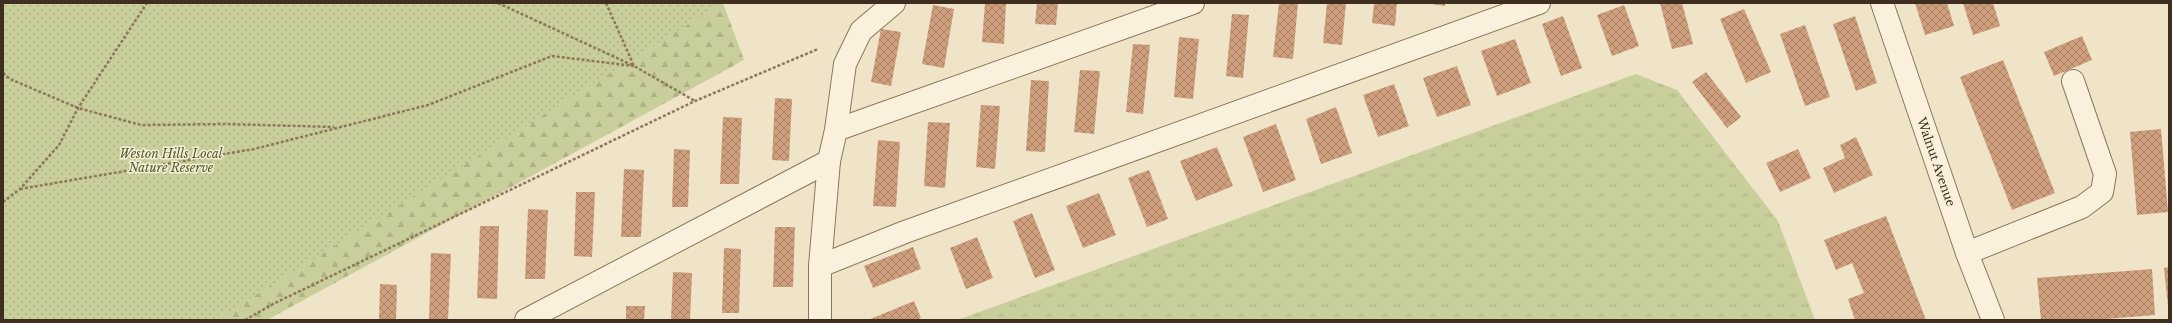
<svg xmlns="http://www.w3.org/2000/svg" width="2172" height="323" viewBox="0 0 2172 323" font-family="'Libre Baskerville',serif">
	<defs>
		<pattern id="grass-tufts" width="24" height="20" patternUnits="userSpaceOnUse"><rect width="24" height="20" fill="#c9cf9b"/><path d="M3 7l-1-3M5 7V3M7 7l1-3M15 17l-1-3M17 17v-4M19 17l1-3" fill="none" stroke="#aeb285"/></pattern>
		<pattern id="forest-firs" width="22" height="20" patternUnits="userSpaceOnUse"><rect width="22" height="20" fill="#c9cf9b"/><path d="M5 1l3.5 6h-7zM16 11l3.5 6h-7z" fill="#aeb285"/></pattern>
		<pattern id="park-dots" width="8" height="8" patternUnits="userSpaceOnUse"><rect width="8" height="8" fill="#c9cf9b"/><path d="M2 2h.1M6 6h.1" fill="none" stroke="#aeb285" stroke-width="1.8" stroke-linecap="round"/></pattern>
		<pattern id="building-cross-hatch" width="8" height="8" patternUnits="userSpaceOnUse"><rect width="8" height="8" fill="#cf9f7d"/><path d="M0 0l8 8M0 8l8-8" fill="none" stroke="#a98266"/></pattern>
	</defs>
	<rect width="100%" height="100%" fill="#f0e4c8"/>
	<path fill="url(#grass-tufts)" d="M1636 74 1677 90 1778 221 1815 320H957Z"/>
	<path fill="url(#forest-firs)" d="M492 3H723L744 60 267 320H150Z"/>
	<path fill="url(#park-dots)" d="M3 3H722L216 320H3Z"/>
	<g fill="url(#building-cross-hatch)">
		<path d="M985 3H1006L1004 44 982 42Z"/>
		<path d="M1037 3H1058L1056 25 1035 24Z"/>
		<path d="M1279 3H1298L1293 59 1273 57Z"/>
		<path d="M1327 3H1346L1342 45 1323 43Z"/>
		<path d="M1374 3H1397L1395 26 1372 23Z"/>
		<path d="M1424 3H1445V6Z"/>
		<path d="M1660 3H1682L1693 44 1672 49Z"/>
		<path d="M1915 3H1947L1954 26 1925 35Z"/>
		<path d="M1963 3H1993L2000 26 1973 35Z"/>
		<path d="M933 5 954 9 944 68 922 64Z"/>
		<path d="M1624 5 1639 46 1612 56 1597 15Z"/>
		<path d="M1744 9 1771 72 1746 83 1720 19Z"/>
		<path d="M1232 14 1249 15 1243 78 1226 76Z"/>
		<path d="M1563 16 1582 68 1561 76 1542 24Z"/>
		<path d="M1855 16 1877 83 1856 91 1833 24Z"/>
		<path d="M1805 25 1830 97 1805 106 1780 34Z"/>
		<path d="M881 29 901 32 891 86 871 82Z"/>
		<path d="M2082 36 2092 60 2054 76 2044 52Z"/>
		<path d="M1179 37 1199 39 1193 99 1174 97Z"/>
		<path d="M1515 39 1531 83 1497 96 1481 51Z"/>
		<path d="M1133 44 1150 45 1143 114 1126 112Z"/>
		<path d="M2003 60 2055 193 2012 210 1960 77Z"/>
		<path d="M1457 66 1471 105 1437 117 1423 78Z"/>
		<path d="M1080 70 1100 71 1094 134 1074 132Z"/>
		<path d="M1706 72 1741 117 1727 128 1692 82Z"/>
		<path d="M1031 80 1049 81 1045 152 1026 151Z"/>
		<path d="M1394 84 1409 126 1378 137 1363 95Z"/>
		<path d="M775 98 792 99 789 161 772 160Z"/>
		<path d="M981 105 1000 106 995 169 976 167Z"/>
		<path d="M1336 107 1352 153 1321 164 1306 119Z"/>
		<path d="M723 117 742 118 739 184H720Z"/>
		<path d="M928 122 950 123 945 188 924 186Z"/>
		<path d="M1276 124 1296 180 1263 192 1243 137Z"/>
		<path d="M2161 129 2168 212 2137 215 2130 132Z"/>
		<path d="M1856 137 1873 175 1834 193 1823 168 1845 158 1840 145Z"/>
		<path d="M878 140 900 142 896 207 873 206Z"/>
		<path d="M1217 147 1233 186 1196 201 1180 161Z"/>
		<path d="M674 149 690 150 688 207H672Z"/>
		<path d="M1798 149 1811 178 1780 192 1766 163Z"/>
		<path d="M624 169 644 170 641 237H621Z"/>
		<path d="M1149 170 1168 219 1147 227 1128 178Z"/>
		<path d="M576 192H595L592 257 574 256Z"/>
		<path d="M1099 193 1116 235 1083 248 1066 206Z"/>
		<path d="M528 209 548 210 545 279H525Z"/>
		<path d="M1032 213 1055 270 1035 278 1013 221Z"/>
		<path d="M1886 216 1909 276 1926 320H1855L1848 299 1864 293 1852 263 1836 270 1824 240Z"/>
		<path d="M480 226H499L497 299 477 298Z"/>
		<path d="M775 227H795L793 287H773Z"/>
		<path d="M977 237 993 278 966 289 950 248Z"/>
		<path d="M913 247 921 269 873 288 864 266Z"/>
		<path d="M724 248 741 249 739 313H722Z"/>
		<path d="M431 253 451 254 448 320H429Z"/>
		<path d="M2169 267V306H2168L2164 268Z"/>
		<path d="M2152 269 2155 315 2094 320H2041L2037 278Z"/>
		<path d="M673 272 692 273 690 320H671Z"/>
		<path d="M380 284 397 285 396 320H379Z"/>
		<path d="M914 301 921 318 916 320H868Z"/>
		<path d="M626 306H645L644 320H626Z"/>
	</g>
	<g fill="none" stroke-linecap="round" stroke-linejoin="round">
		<defs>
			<g id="minor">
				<path d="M1882 3 1967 253 1993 320"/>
				<path d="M836 130 1193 3"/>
				<path d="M1967 253 2082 207 2102 192 2105 174 2073 81"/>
				<path d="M820 266 905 232 1539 3"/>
				<path d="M526 320 829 161"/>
				<path d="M820 320V266L829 161 836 130 845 64 861 31 894 3"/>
			</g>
		</defs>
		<use href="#minor" stroke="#8d765c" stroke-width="24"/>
		<g stroke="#8d765c" stroke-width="2.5" stroke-dasharray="3 2" stroke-linecap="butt">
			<path d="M498 3 632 65"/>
			<path d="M606 3 634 66 695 101"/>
			<path d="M3 73 10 79 78 108 141 125 227 124 334 127"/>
			<path d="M20 189 254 149 428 105 552 56 634 66"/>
			<path d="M3 202 20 189 59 145 78 108 147 3"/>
			<path d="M245 320 273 304 695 101 818 49"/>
		</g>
		<use href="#minor" stroke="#faf1dc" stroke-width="22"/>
	</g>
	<g text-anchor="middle" stroke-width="3" stroke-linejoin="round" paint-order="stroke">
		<g font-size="12" font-style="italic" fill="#4d5a26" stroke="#f7eed8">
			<text x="171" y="158">Weston Hills Local<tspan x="171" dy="14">Nature Reserve</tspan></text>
		</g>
		<g font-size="12" fill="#3d2e20" stroke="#f7eed8">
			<text transform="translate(1936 162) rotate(71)" y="4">Walnut Avenue</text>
		</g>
	</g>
	<rect width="2172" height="323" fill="none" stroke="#3d2e20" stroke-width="8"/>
</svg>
